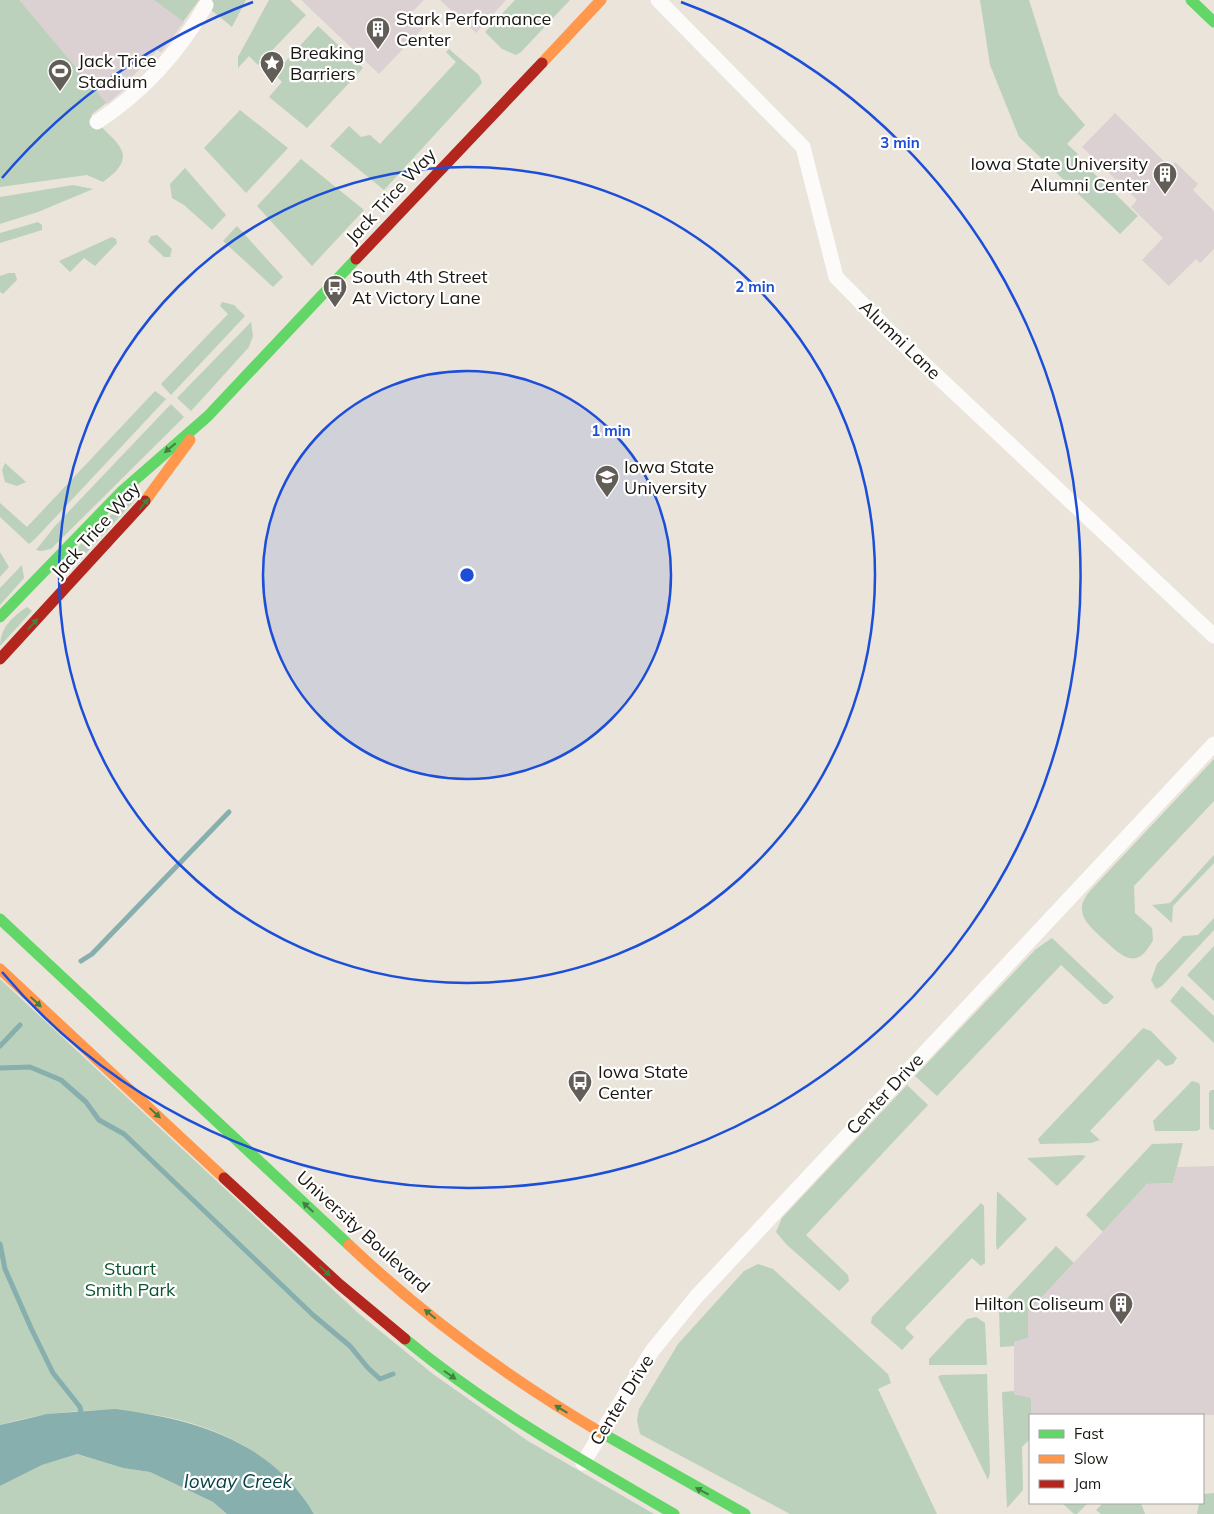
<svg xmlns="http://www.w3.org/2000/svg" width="1214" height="1514" viewBox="0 0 1214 1514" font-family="Mulish,sans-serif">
	<rect width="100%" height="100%" fill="#eae4da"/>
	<g fill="#bcd1bc">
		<path d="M0 0H246L232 27 199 0 161 52 157 50 145 64 132 76 135 80 91 115C113 143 144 153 103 182L87 175 0 187Z"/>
		<path d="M269 0H290L306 15 258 65 249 56 238 68V57Z"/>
		<path d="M515 0H570L521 52 516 55 502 49 485 32Z"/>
		<path d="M980 0H1029L1059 95 1085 125 1067 144 1078 154 1076 156 1138 216 1120 234 1019 137 990 65Z"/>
		<path d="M318 26 363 68 307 128 269 97 282 82 274 74Z"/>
		<path d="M449 49 479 75 482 83 384 190 330 146 349 126 361 137 370 135 380 144 456 62 446 52Z"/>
		<path d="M240 110 288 148 246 193 204 148Z"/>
		<path d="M301 159 364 210 312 266 257 206Z"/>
		<path d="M185 168 226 215 212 230 184 205 172 198 170 184Z"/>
		<path d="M73 185 93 189 38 212 0 224V197Z"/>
		<path d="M38 222 42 225V230L0 243V233Z"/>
		<path d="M237 226 283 277 273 287 223 241Z"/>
		<path d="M157 235 172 249 170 257H164L148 242 151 236Z"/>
		<path d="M112 237 116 239 117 243 95 266 84 258 70 272 59 261Z"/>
		<path d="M9 273H15L17 280 3 294 0 292V276Z"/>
		<path d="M222 302 234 305 245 316 171 395 161 384 228 314 220 306Z"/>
		<path d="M251 322 253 336 249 347 191 411 177 398Z"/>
		<path d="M155 391 166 399 35 539 29 544 0 517V503L27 527Z"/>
		<path d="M171 404 184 417 51 549 41 551 36 550 55 526Z"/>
		<path d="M5 463 26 482 17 486 5 482 2 470Z"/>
		<path d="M131 495 135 500 80 560 70 568 66 564 77 548Z"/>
		<path d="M0 552 9 567 0 577Z"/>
		<path d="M22 565 24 578 0 605V588Z"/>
		<path d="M27 607 32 611 0 646C0 628 13 616 27 607Z"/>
		<path d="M1214 759V801L1134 886 1135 913 1152 928 1153 940C1136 973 1121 955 1102 938 1094 930 1083 922 1082 910 1081 903 1085 898 1089 892Z"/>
		<path d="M1214 855V863L1173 906 1172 923 1152 905 1170 903Z"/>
		<path d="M1214 918V930L1162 986 1156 989 1151 980 1157 964 1183 936 1198 935Z"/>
		<path d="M1052 938 1114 997 1107 1004H1103L1061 965 937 1096 915 1076 1036 949Z"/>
		<path d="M1214 946V1001L1187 975Z"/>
		<path d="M0 979 358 1313 433 1374 528 1441 654 1514H314C252 1410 107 1393 0 1425Z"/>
		<path d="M1182 986 1214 1016V1043L1170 1001Z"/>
		<path d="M1143 1028 1151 1031 1177 1058 1173 1064 1166 1066 1158 1059 1090 1131 1100 1140 1091 1143 1040 1144 1038 1139Z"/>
		<path d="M1192 1081 1199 1083 1200 1086V1129L1197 1131H1155L1153 1121Z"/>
		<path d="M907 1085 928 1105 806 1235 848 1275 849 1281 839 1291 787 1245 776 1232 782 1218Z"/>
		<path d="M1211 1090H1214V1130L1210 1129 1209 1126V1092Z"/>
		<path d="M1183 1143 1173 1183 1147 1184 1103 1232 1086 1215 1152 1144Z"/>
		<path d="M1081 1155 1086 1156 1057 1186 1027 1158Z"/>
		<path d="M997 1191 1027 1219 997 1250 996 1245Z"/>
		<path d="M981 1203 984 1206 985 1263 981 1266 972 1258 905 1328 914 1337 902 1350 871 1323 872 1317Z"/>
		<path d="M1056 1246 1074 1263 1028 1312V1338L1014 1342V1346L1000 1347 999 1307Z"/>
		<path d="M758 1264 773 1269 888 1374 891 1383 878 1389 937 1514H790L640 1434 637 1420 639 1409 678 1344 744 1271Z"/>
		<path d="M976 1317 985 1323 987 1365H929V1359L967 1319Z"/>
		<path d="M987 1374 990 1473 988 1480 938 1377 941 1375Z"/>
		<path d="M1014 1391V1394L1031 1397V1412L1035 1415H1030V1439L1022 1447 1023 1490 1007 1508 1002 1392Z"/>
		<path d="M76 1454 123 1468 150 1472 213 1502 227 1514H0V1486L42 1465Z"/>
		<path d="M1214 1493V1514H1197L1199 1503H1203V1494Z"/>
		<path d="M1062 1503H1088L1077 1514H1074Z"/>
		<path d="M1103 1503H1141L1145 1514H1101L1096 1510Z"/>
	</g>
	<path fill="#87afad" d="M115 1409C195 1419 271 1441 314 1514H227L213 1502 150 1472 123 1468 77 1454 42 1465 0 1486V1425L47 1414Z"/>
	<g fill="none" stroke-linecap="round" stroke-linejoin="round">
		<g stroke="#87afad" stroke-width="5">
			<path d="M81 961 92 954 229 812"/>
			<path d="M0 1046 20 1025"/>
			<path d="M0 1068 30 1067 61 1080 86 1102 99 1120 124 1134 313 1315 350 1346 368 1368 380 1379 393 1374"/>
			<path d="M0 1244 5 1269 31 1328 53 1373 80 1407 82 1418"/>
		</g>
	</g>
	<g fill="#dcd1d2">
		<path d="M19 0H154L184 22 161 52 157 50 132 77 135 80 107 104Z"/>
		<path d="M301 0H424L411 13 425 26 379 74Z"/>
		<path d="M440 0H506L476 33Z"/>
		<path d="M1115 113 1170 167 1175 162 1198 184 1193 190 1214 211V249L1200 263 1196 259 1169 286 1142 260 1163 238 1131 207 1137 200 1082 147Z"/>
		<path d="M1214 1166V1415H1031V1398L1014 1394V1342L1028 1338V1312L1147 1184 1173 1183 1177 1167Z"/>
	</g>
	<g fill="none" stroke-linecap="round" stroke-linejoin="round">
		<g stroke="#fcfbf9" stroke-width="15">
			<path d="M658 0 803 147 836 277 887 329 1214 636"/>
			<path d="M97 122C143 92 179 52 206 5"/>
			<path d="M583 1463 652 1351 696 1297 1214 744"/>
		</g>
		<g stroke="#63d668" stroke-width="11">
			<path d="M1191 0 1214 22"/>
			<path d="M0 617 121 492 208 416 356 259"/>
			<path d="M0 919 349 1245"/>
			<path d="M405 1339C488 1408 581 1460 674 1514"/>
			<path d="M600 1432 745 1514"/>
		</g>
		<g stroke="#ff974d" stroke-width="11">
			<path d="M542 63 601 0"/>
			<path d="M145 501 190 440"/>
			<path d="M0 969 224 1178"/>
			<path d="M349 1245C425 1317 510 1379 600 1432"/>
		</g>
		<g stroke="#b3261e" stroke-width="11">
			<path d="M356 259 542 63"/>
			<path d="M0 659 145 501"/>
			<path d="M224 1178 339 1284 405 1339"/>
		</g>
	</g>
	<defs><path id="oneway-solid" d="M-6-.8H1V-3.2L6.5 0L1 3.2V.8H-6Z" transform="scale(1.25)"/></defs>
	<g fill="#427f40">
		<use href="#oneway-solid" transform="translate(170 448) rotate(140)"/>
		<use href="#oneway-solid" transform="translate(144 504) rotate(-51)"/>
		<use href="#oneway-solid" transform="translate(33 624) rotate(-47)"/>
		<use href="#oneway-solid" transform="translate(36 1002) rotate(43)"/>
		<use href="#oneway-solid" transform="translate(155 1113) rotate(43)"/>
		<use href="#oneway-solid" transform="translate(308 1207) rotate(-137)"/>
		<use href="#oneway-solid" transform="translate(325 1271) rotate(43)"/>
		<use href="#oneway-solid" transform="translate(430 1314) rotate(-141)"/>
		<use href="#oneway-solid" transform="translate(450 1375) rotate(35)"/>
		<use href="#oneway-solid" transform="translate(561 1409) rotate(-149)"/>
		<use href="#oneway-solid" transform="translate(702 1491) rotate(-152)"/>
	</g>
	<circle cx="467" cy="575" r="204" fill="#1d4ed8" fill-opacity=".12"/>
	<g fill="none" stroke="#1d4ed8" stroke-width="2.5">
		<circle cx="467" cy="575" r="204"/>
		<circle cx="467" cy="575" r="408"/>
		<path d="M2 178A612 612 0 0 1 253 2M681 2A612 612 0 1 1 2 972"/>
	</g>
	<defs>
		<symbol id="building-pin" viewBox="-11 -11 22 30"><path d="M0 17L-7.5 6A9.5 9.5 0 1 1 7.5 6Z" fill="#625d56" stroke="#fff"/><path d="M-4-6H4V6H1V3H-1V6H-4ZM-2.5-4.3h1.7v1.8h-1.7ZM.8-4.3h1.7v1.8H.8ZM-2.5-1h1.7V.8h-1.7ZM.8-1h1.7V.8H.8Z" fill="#fff"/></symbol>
		<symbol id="sight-pin" viewBox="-11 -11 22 30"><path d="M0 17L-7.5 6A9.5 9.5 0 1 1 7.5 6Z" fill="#625d56" stroke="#fff"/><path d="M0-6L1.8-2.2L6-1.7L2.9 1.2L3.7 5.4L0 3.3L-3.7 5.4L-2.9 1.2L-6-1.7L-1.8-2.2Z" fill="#fff"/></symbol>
		<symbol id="stadium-pin" viewBox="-11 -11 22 30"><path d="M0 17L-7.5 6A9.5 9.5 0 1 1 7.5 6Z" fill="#625d56" stroke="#fff"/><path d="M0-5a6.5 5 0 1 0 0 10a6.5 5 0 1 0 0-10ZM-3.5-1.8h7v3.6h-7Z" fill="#fff"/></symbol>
		<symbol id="bus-pin" viewBox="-11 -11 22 30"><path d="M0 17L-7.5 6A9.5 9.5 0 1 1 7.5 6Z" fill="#625d56" stroke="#fff"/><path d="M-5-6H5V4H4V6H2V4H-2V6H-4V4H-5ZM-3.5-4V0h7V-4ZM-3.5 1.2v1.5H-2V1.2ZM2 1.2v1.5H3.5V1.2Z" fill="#fff"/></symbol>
		<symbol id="university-pin" viewBox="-11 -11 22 30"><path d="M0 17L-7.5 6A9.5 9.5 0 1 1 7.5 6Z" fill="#625d56" stroke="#fff"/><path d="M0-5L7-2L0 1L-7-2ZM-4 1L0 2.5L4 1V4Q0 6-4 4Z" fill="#fff"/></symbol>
	</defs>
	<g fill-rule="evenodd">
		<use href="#building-pin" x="364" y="15" width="28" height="38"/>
		<use href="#sight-pin" x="258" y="49" width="28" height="38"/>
		<use href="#stadium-pin" x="46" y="57" width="28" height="38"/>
		<use href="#building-pin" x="1151" y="160" width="28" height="38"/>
		<use href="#bus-pin" x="321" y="273" width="28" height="38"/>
		<use href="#university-pin" x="593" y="463" width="28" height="38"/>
		<use href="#bus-pin" x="566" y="1068" width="28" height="38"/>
		<use href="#building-pin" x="1107" y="1290" width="28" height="38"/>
	</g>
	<g text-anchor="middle" stroke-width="4.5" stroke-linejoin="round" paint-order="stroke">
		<g font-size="18" fill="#19150f" stroke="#fff" text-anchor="start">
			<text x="396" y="25">Stark Performance<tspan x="396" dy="21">Center</tspan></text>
			<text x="290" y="59">Breaking<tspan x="290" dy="21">Barriers</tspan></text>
			<text x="78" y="67">Jack Trice<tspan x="78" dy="21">Stadium</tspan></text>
			<text x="1148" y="170" text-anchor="end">Iowa State University<tspan x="1148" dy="21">Alumni Center</tspan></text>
			<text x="352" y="283">South 4th Street<tspan x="352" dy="21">At Victory Lane</tspan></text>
			<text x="624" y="473">Iowa State<tspan x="624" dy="21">University</tspan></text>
			<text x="598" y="1078">Iowa State<tspan x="598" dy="21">Center</tspan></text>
			<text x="1104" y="1310" text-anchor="end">Hilton Coliseum</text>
		</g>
		<g font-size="18" fill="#19150f" stroke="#fff">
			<text transform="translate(391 196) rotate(-47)" y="6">Jack Trice Way</text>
			<text transform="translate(900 340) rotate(44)" y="6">Alumni Lane</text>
			<text transform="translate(96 530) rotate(-48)" y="6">Jack Trice Way</text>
			<text transform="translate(885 1094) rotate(-47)" y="6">Center Drive</text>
			<text transform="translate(363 1232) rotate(42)" y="6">University Boulevard</text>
			<text transform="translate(622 1400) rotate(-58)" y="6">Center Drive</text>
		</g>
		<g font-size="18" fill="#0b532e" stroke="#fff">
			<text x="130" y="1275">Stuart<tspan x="130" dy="21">Smith Park</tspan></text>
		</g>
		<g font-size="19" font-style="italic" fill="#084244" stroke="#fff">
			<text x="238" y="1488">Ioway Creek</text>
		</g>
	</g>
	<circle cx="467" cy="575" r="8" fill="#1d4ed8" stroke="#fff" stroke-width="2.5"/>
	<g font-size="15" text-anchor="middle" font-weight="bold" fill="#1d4ed8" stroke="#fff" stroke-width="4.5" stroke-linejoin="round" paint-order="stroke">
		<text x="900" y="148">3 min</text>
		<text x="755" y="292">2 min</text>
		<text x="611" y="436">1 min</text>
	</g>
	<rect x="1029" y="1414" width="175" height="90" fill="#ffffff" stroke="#a3a19f"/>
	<rect x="1039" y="1430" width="25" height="8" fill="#63d668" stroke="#a3a19f"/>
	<text x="1074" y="1439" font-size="15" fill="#19150f">Fast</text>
	<rect x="1039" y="1455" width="25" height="8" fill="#ff974d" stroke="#a3a19f"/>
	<text x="1074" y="1464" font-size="15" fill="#19150f">Slow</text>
	<rect x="1039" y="1480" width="25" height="8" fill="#b3261e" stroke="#a3a19f"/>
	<text x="1074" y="1489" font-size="15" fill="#19150f">Jam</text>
</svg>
